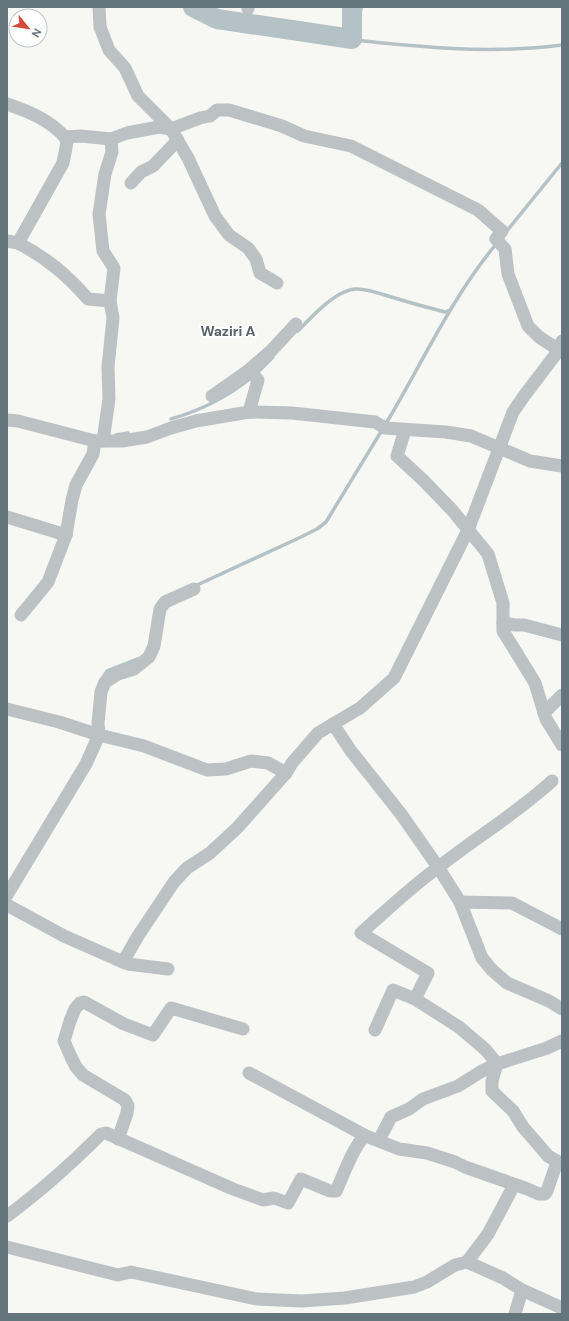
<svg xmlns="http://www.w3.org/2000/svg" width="569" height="1321" viewBox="0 0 569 1321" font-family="'DM Sans',sans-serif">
	<rect width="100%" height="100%" fill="#f7f7f4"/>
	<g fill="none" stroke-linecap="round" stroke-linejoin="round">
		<g stroke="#b5c2c5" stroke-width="3.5">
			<path d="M335 38C410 46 487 55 562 45"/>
			<path d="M506 232 562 163"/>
			<path d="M298 331C311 317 335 291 355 289 364 288 379 293 388 296 407 302 426 307 445 312L450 310"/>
			<path d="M256 374 273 357"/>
			<path d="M171 419C202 410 226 398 251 378"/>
			<path d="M385 425C422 364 451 298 497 243"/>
			<path d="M116 435 128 433"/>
			<path d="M195 586 301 537 317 529 326 522 382 430"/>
			<path d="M102 679 107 671 138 659"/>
		</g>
		<path stroke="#b5c2c5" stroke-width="20" d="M193 7 217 19 352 39V10L353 7"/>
		<g stroke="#bcc1c4" stroke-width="13">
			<path d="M99 7 100 27 109 50 125 68 138 96 171 129 188 158 215 216 229 235 248 248 256 259 260 273 277 283"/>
			<path d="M248 9V7"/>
			<path d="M7 104C30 112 48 119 65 137L81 136 111 139 127 133 159 127 171 129 200 118 210 116 217 110H229L282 126 304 136 351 146 478 210 502 231 496 239 505 249 508 274 528 326 539 337 559 350"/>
			<path d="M131 183 141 172 153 166 178 140"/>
			<path d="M7 241 18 243 63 163 67 142 65 137"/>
			<path d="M18 243C47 258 67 275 88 299L110 301"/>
			<path d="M249 370 258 380 249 412"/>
			<path d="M212 396 249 370 271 351 296 324"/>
			<path d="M7 420 18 421 95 441H122L147 437 171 428 196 421 249 412 292 413 375 422 385 428 446 432 471 436 530 461 562 466"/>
			<path d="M405 430 397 456 423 480 452 510 488 554 503 603V631L535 683 546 719 562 745"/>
			<path d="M103 441 109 399 108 367 113 318 110 301 114 268 103 251 99 214 105 174 112 152 111 139"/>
			<path d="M7 517 66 535"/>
			<path d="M21 615 48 582 66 535 72 500 76 485 93 454 95 441"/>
			<path d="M503 623 515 625H524L562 635"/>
			<path d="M7 709 59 722 99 735 144 746 207 770 226 769 251 761 268 763 286 773"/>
			<path d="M544 713 562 695"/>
			<path d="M333 724 351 751 401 814 438 867 460 902 482 958 492 970 507 983 549 1001 562 1009"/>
			<path d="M7 895 86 764 99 735 98 723 101 692 105 682 118 674 134 669 149 657 154 646 160 609 165 602 194 589"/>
			<path d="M460 902 512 903 562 929"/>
			<path d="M7 905 64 936 123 962 138 936 174 882 187 868 210 853 237 828 286 773 292 763 318 733 360 708 394 678 468 530 513 412 524 396 559 350 562 341"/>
			<path d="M123 962 128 964 168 969"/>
			<path d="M415 999 428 973 361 933C387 910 412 886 440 866 477 837 517 813 552 781"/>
			<path d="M375 1030 393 990 415 999 459 1027 486 1050 497 1064 492 1081V1091L513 1111 523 1127 548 1156 562 1164"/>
			<path d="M249 1073 366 1136"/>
			<path d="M118 1139 127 1113 128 1106 125 1100 83 1075 76 1067 71 1057 64 1041 70 1021 75 1009 80 1003 84 1002 124 1024 153 1035 171 1008 243 1029"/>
			<path d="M379 1140 391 1117 409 1109 423 1099 458 1086 482 1071 497 1064 547 1048 562 1041"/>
			<path d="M7 1216C41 1191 71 1164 101 1134L106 1133 233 1189 263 1200 274 1198 288 1203 301 1179 330 1191H336C342 1179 355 1141 366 1136L399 1149 427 1153 455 1162 465 1167 525 1188 539 1194H545L547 1191 557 1162"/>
			<path d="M7 1247 118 1275 131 1272 256 1299 302 1301 345 1298 414 1287 427 1282 455 1265 467 1262 488 1234 514 1185"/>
			<path d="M467 1262 503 1278 522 1290 562 1308"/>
			<path d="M515 1314 522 1290"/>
		</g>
	</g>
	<g text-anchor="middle" stroke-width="4" stroke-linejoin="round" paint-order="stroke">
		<g font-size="14" font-weight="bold" fill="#566268" stroke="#fff">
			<text x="228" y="336">Waziri A</text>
		</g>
	</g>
	<rect width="569" height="1321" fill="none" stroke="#65757c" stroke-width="16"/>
	<g transform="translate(28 28) rotate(120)"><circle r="19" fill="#ffffff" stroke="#c1c8cb"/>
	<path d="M0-3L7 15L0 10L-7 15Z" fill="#d34c39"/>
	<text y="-6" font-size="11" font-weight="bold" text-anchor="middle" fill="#65757c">N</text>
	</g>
</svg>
